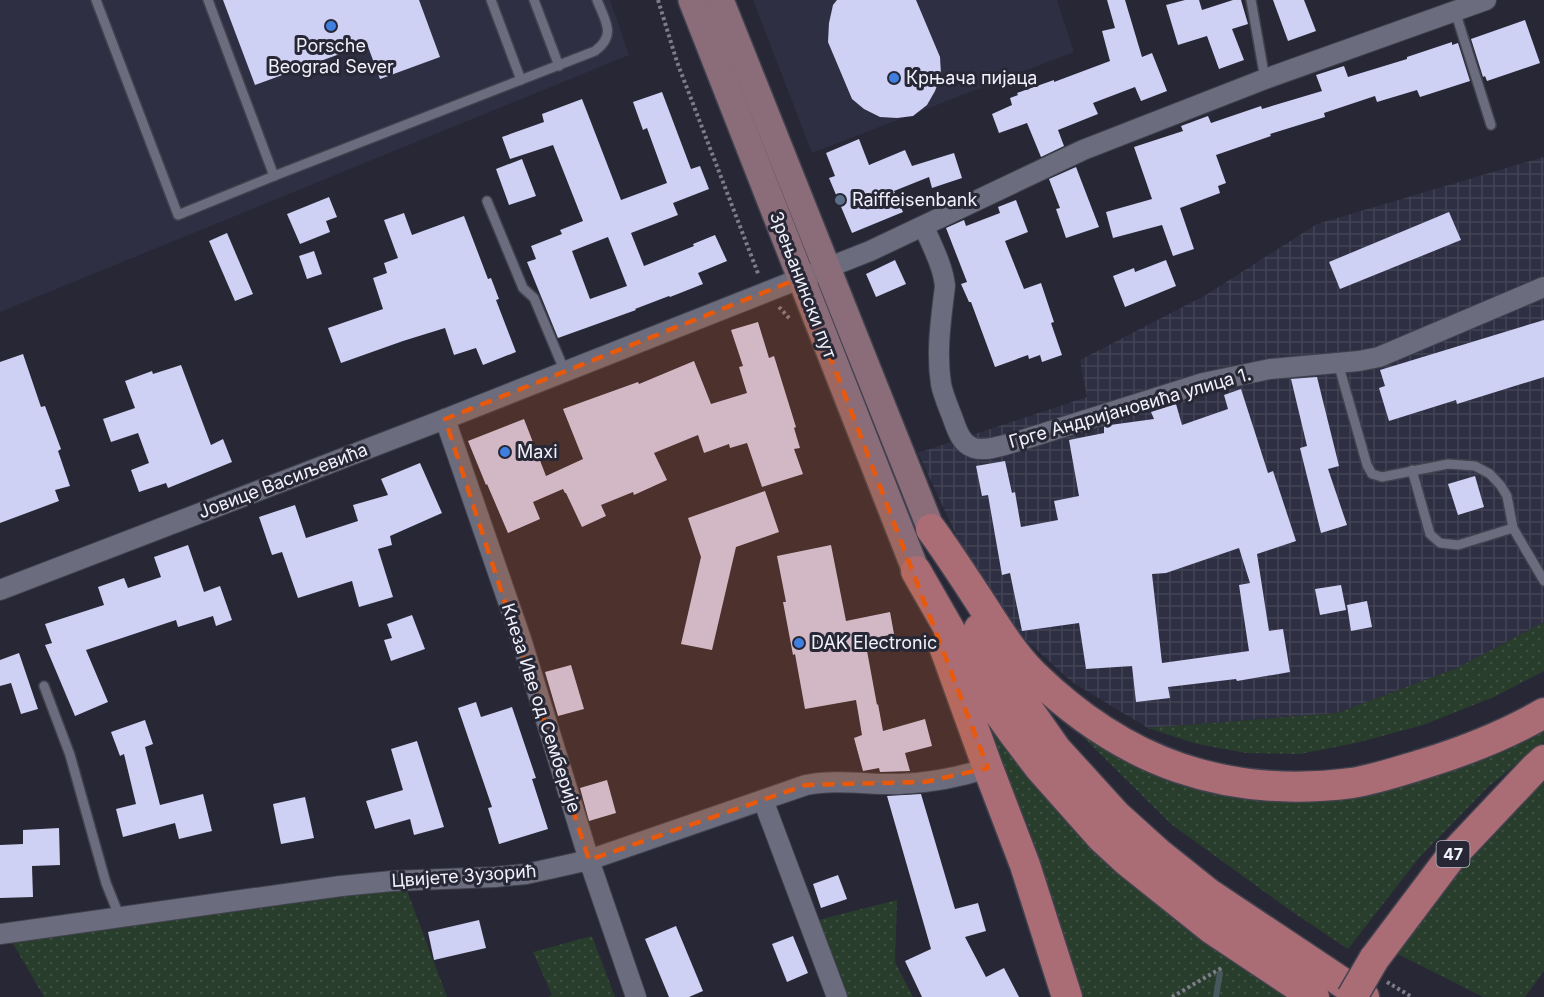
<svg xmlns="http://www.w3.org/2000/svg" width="1544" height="997" viewBox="0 0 1544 997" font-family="Inter,sans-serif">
	<defs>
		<pattern id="industrial-grid" width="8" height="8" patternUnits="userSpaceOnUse" patternTransform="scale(1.5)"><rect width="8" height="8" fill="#2f2f43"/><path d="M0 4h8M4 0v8" fill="none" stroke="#434356"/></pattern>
		<pattern id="grass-dots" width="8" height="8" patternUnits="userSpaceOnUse" patternTransform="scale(1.5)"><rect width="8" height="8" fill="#293d2c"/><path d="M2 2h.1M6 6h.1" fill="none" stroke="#3e5041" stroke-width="1.8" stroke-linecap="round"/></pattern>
	</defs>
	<rect width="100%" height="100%" fill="#272736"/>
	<g fill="#2f2f43">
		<path d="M0 0H610L629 55 0 312Z"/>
		<path d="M753 0H1057L1074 52 812 153Z"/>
	</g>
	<path fill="url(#industrial-grid)" d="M1544 157V622L1457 668 1337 713 1148 728 1072 682 1009 625 963 550 918 453 1087 397 1080 360 1206 295 1317 224Z"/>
	<g fill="url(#grass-dots)">
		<path d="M1544 622V671L1494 697 1423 725 1356 743 1300 754 1246 753 1197 744 1148 728 1337 713 1457 668Z"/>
		<path d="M990 719 1295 997H1084L1028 825 983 723Z"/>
		<path d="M1544 727V741L1487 788 1418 859 1348 949 1291 911 1171 824 1075 729 1169 777 1278 797Z"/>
		<path d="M1544 765V971L1525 997H1483L1392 951Z"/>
		<path d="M406 888 447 997H44L12 942Z"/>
		<path d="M897 900 895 962 913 997H846L818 920Z"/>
		<path d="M592 936 615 997H548L552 995 533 952Z"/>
	</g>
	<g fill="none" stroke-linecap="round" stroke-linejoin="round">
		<path stroke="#49585e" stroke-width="6" d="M1216 997 1220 973"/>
	</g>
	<g fill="#ced0f4" fill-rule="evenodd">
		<path d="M223 0H419L440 57 380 79 367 44 255 85Z"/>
		<path d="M837 0H916L940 57 941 75 935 91 927 105 913 116 897 118 880 117 864 109 852 99 828 42 829 23 833 5Z"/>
		<path d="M1107 0H1125L1142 57 1152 53 1167 91 1141 101 1135 87 1093 103 1098 114 1058 130 1064 146 1041 157 1027 123 999 133 992 114 1012 105 1010 98 1018 95 1017 93 1054 80V82L1110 61 1102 31 1115 28Z"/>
		<path d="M1185 0H1199L1202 10 1233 0H1241L1248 24 1232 29 1244 60 1219 69 1207 36 1178 45 1166 5Z"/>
		<path d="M1273 0H1304L1316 31 1288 41Z"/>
		<path d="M1525 20 1540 63 1487 81 1485 76 1483 77 1471 39Z"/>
		<path d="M1452 42V45L1458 43 1470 81 1420 97 1417 90 1377 102 1375 96 1324 113 1325 117 1270 134 1271 136 1216 155 1226 183 1218 186 1220 193 1180 208 1194 249 1173 256 1162 225 1113 238 1106 212 1152 199 1134 147 1183 131 1181 126 1208 116 1211 123 1261 106 1262 109 1322 91 1316 75 1344 66 1348 77 1407 59V57Z"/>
		<path d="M662 92 691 169 700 166 709 189 673 203 678 215 631 233 644 266 694 246 693 244 715 235 727 261 698 273 703 284 670 297 669 296 635 309 636 310 558 338 527 262 536 259 531 246 562 234 560 230 583 221 553 145 510 159 502 137 544 122 542 114 582 99 621 200 667 183 647 128 643 130 633 102ZM608 237 627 286 590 299 572 251Z"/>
		<path d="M859 139 869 165 905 150 912 166 954 153 962 178 932 188 929 177 894 191 903 212 852 233 829 178 835 176 826 153Z"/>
		<path d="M522 159 536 196 509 205 496 169Z"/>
		<path d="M1076 167 1099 227 1066 238 1056 209 1060 208 1049 179Z"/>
		<path d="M329 197 337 217 326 221 330 232 300 244 287 214Z"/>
		<path d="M1016 200 1028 232 1005 241 1024 289 1041 283 1054 322 1051 323 1062 355 1042 362 1040 355 1029 359 1028 355 995 367 971 302H969L961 284 967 282 946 228 964 220 966 226 1000 213 998 207Z"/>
		<path d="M1449 212 1461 240 1340 289 1329 262Z"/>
		<path d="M404 213 412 235 464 216 488 279 491 278 499 299 496 300 516 352 483 365 476 348 454 355 445 328 403 341 341 363 328 328 383 309 373 278 387 273 384 263 398 258 384 220Z"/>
		<path d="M227 233 253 294 235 301 209 241Z"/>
		<path d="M314 251 322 274 307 279 299 256Z"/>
		<path d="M895 260 906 284 876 297 866 274Z"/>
		<path d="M1166 260 1176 286 1125 307 1113 276 1134 268 1135 272Z"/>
		<path d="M1544 320V377L1457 404 1456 400 1389 421 1379 388 1385 386 1380 370Z"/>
		<path d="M758 322 769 358 774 356 796 427 794 428 800 448 794 449 803 474 762 487 747 443 730 448 729 444 704 453 698 435 654 453 667 480 634 495 633 492 601 505 606 516 582 527 566 493H565L563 489 533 502 540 519 508 533 487 484 486 485 468 441 524 419 546 476 583 459 563 409 638 382 639 384 694 361 711 404 747 393 739 367 743 366 731 330Z"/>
		<path d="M23 354 41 407 45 406 61 449 58 451 70 486 55 490 59 501 0 523V362Z"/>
		<path d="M181 365 211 445 223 439 232 462 168 488 166 483 139 492 131 470 149 463 138 433 111 442 103 419 135 408 125 381 152 371 153 374Z"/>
		<path d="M1317 377 1339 466 1328 469 1347 525 1321 533 1300 448 1307 446 1291 379Z"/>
		<path d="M1241 389 1268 473 1273 471 1296 541 1257 554 1269 631 1283 629 1290 672 1237 681 1236 679 1168 687 1170 698 1136 702 1132 666 1086 669 1079 623 1022 631 1010 573 1002 575 988 495 982 496 976 466 1005 461 1012 493 1015 492 1021 527 1058 520 1054 501 1079 496 1069 440 1104 433V427L1110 425 1154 419 1151 412 1176 404 1182 425 1228 409 1224 395ZM1239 548 1250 583 1239 585 1249 651 1162 663 1152 574 1166 573Z"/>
		<path d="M420 463 442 513 390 536 392 545 378 549 393 597 359 607 352 581 298 598 282 552 272 555 259 517 295 505 306 538 358 521 353 505 388 495 381 479Z"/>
		<path d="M1475 476 1484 507 1458 515 1448 484Z"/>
		<path d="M765 491 779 532 736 547 712 650 681 644 701 557 688 518Z"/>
		<path d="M188 545 204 592 220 586 232 620 216 626 213 616 178 627 176 620 86 650 108 702 75 716 45 645 52 643 45 624 104 605 98 587 124 578 128 588 161 577 154 557Z"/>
		<path d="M831 545 846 621 890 612 894 634 865 640 877 705 878 704 883 731 925 719 932 746 905 753 910 771 880 772 879 768 863 771 854 738 862 735 856 700 805 709 795 654 793 655 783 602H786L777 556Z"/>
		<path d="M1341 585 1346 610 1320 615 1315 589Z"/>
		<path d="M1367 601 1372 627 1351 631 1347 605Z"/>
		<path d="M412 615 425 649 391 661 384 640 392 638 387 624Z"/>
		<path d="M19 653 38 709 21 714 11 683 0 686V660Z"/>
		<path d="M571 665 584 709 558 716 545 672Z"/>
		<path d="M476 702 481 717 512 707 536 778 532 779 548 829 499 844 488 808 492 807 458 708Z"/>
		<path d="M145 720 153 744 145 747 160 805 203 794 212 831 179 839 175 823 123 837 116 809 136 804 124 754 120 756 111 732Z"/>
		<path d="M417 741 444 827 414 835 410 819 375 829 366 801 403 790 391 749Z"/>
		<path d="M607 780 616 813 589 821 580 788Z"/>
		<path d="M921 794 955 909 978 903 986 931 965 937 986 977 1004 968 1019 997H922L905 961 931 949 887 796Z"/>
		<path d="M305 797 314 838 281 844 273 804Z"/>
		<path d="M59 828 60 865 32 866 33 897 0 898V845L23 844V830Z"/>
		<path d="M838 875 847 899 821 908 813 884Z"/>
		<path d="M479 920 486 948 434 960 428 932Z"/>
		<path d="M676 926 703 991 689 997H669L645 939Z"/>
		<path d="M793 936 808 973 787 982 772 944Z"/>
	</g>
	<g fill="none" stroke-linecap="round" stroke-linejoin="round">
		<defs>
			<g id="service">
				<path d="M96 0 178 215 274 176"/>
				<path d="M208 0 274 176 595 51C617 35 605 21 597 0"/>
				<path d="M491 0 521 80"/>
				<path d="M534 0 559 66"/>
				<path d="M1251 0 1265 79"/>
				<path d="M1455 11 1491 125"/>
				<path d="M487 201 523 288 534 298 565 372"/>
				<path d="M1338 363 1367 465 1372 474 1382 477 1448 464 1475 466 1490 474 1501 486 1507 496 1513 528 1544 581"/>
				<path d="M1412 470 1430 534 1440 543 1458 545 1513 528"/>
				<path d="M44 686 70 755 106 883 120 918"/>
			</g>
			<g id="minor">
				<path d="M924 227C932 246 943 266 945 286 941 319 936 352 941 384 943 395 949 408 953 419 957 430 961 444 974 448 987 452 1006 444 1019 441L1203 383 1270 369 1359 361 1379 357 1544 287"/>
				<path d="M445 419 521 639 589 860 636 997"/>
				<path d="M0 590 445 419 870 251 1083 150 1265 79 1486 0"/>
				<path d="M763 800 837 997"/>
				<path d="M0 934 341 886 392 881 495 877 526 874 549 869 589 860 806 785C837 779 869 785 900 784 930 783 960 777 988 768"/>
			</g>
			<g id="secondary">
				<path d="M692 0 916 571"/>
				<path d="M720 0 931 529"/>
			</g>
			<g id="primary">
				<path d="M931 529C947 551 962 574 977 597 994 623 1011 652 1033 674 1124 763 1226 799 1352 783 1376 779 1400 771 1423 764 1465 751 1506 735 1544 713"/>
				<path d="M916 571 991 702 1014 734 1039 767 1102 838 1127 861 1212 929 1314 997"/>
				<path d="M979 629 1005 676 1056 749 1117 816 1158 853 1208 893 1364 997"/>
				<path d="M945 649 988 768 1025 865 1067 997"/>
				<path d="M1374 959 1450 858 1534 769 1544 760"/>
			</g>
		</defs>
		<use href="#service" stroke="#41424e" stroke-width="12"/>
		<use href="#minor" stroke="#41424e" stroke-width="22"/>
		<use href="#secondary" stroke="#41424e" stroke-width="30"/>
		<use href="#primary" stroke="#41424e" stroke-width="33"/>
		<g stroke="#7d7d8a" stroke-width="4" stroke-dasharray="3 3" stroke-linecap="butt">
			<path d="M658 0 677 62 759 276"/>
			<path d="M779 307 790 319"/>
			<path d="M1387 982 1412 997"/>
			<path d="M1172 997 1223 967"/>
		</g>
		<use href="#service" stroke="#6b6c7d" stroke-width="9"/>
		<use href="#minor" stroke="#6b6c7d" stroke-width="20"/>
		<use href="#secondary" stroke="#8b6c79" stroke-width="27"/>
		<use href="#primary" stroke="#ab6d75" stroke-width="30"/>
		<defs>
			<path id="primary-bridge" d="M1352 997 1374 959"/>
		</defs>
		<use href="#primary-bridge" stroke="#41424e" stroke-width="33" stroke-linecap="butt"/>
		<use href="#primary-bridge" stroke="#ab6d75" stroke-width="30"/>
	</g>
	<path fill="#e8590c" fill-opacity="0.2" stroke="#e8590c" stroke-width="4.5" stroke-dasharray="12 8" stroke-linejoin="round" d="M800 278 988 768 925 782 806 785 589 860 445 419Z"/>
	<g fill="#3f7fe0" stroke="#272736" stroke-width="2">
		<circle cx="331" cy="26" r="6"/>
		<circle cx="894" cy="78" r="6"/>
		<circle cx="505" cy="452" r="6"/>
		<circle cx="799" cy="643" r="6"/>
	</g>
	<circle fill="#5c6f8a" stroke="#272736" stroke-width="2" cx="840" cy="200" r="6"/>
	<g text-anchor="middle" stroke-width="6" stroke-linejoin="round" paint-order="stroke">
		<rect fill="#272736" stroke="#b4b4c0" stroke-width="1.5" x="1436.5" y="841" width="33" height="26" rx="4.5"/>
		<g font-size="16" font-weight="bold" fill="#f0f1fb">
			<text x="1453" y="860">47</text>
		</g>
		<g font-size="18" fill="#f0f1fb" stroke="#272736" text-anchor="start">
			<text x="331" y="52" text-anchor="middle">Porsche<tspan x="331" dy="21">Beograd Sever</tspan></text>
			<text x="906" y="84">Крњача пијаца</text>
			<text x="852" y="206">Raiffeisenbank</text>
			<text x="517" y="458">Maxi</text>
			<text x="811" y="649">DAK Electronic</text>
		</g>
		<g font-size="18" fill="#f0f1fb" stroke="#272736">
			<text transform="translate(803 285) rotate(69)" y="6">Зрењанински пут</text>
			<text transform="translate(1130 408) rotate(-16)" y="6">Грге Андријановића улица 1.</text>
			<text transform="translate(283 481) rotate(-21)" y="6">Јовице Васиљевића</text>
			<text transform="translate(541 708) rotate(72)" y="6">Кнеза Иве од Семберије</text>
			<text transform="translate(464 876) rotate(-4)" y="6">Цвијете Зузорић</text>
		</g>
	</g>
</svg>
